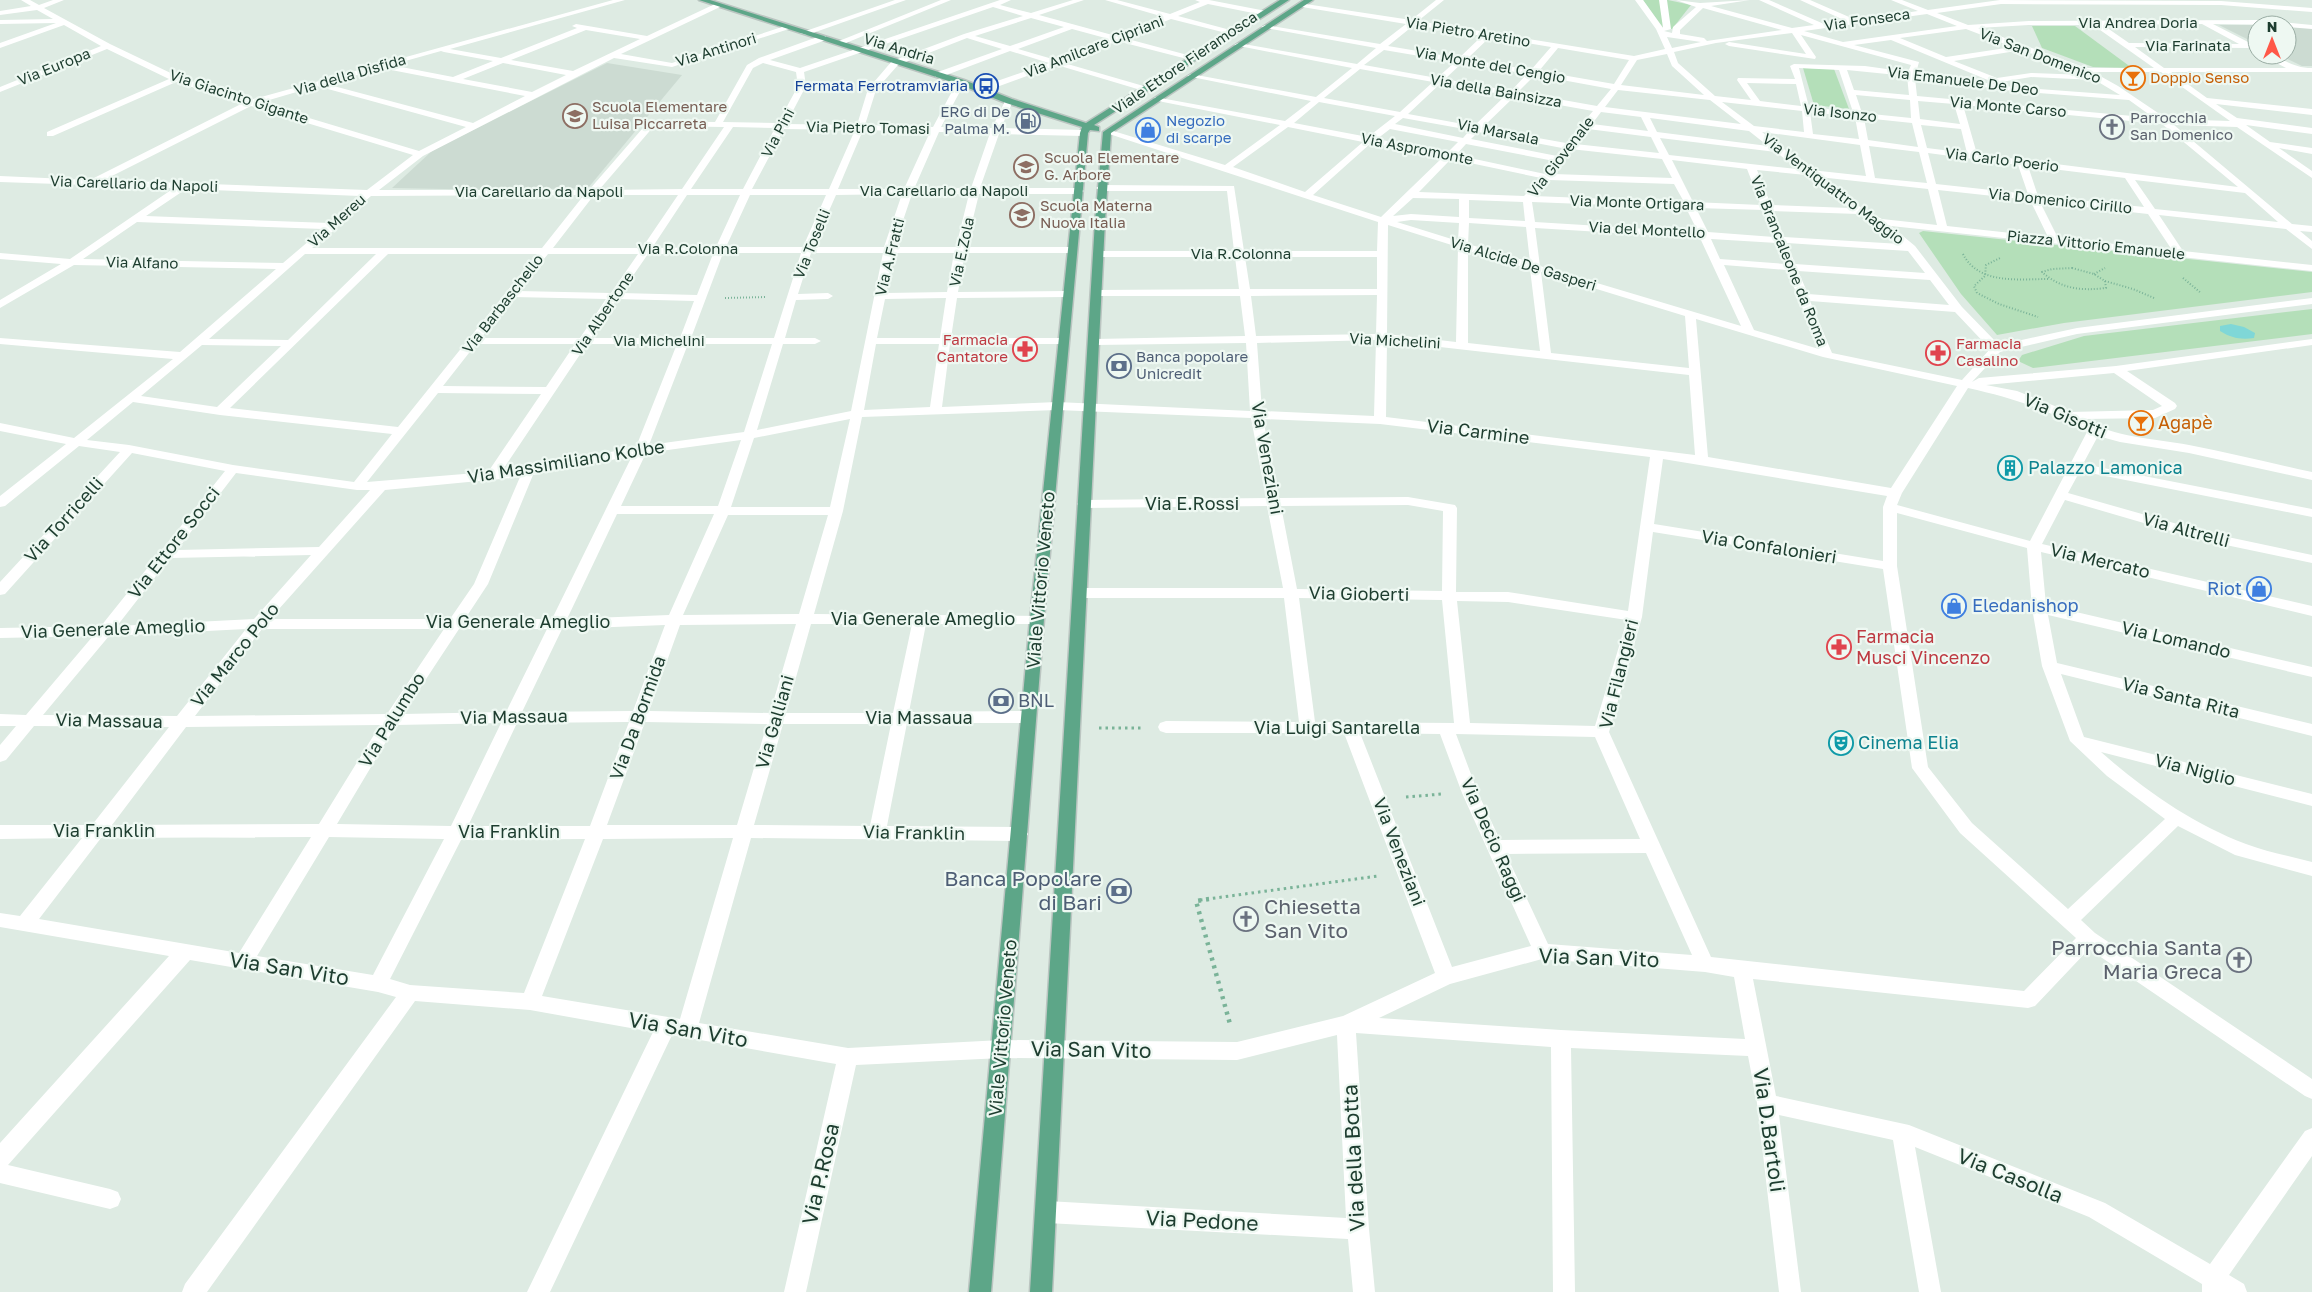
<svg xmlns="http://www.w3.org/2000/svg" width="2312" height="1292" viewBox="0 0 2312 1292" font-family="'Golos Text',sans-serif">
	<rect width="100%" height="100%" fill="#deebe3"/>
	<g fill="#ccdbd2">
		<path d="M2219 25H2257V44Z"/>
		<path d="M2287 26 2312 28V66H2302L2279 55H2287Z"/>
		<path d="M607 63 682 75 588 188 496 190 392 188 433 150Z"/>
	</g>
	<g fill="#b4dfb9">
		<path d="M1643 0H1668L1691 5 1672 29H1664Z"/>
		<path d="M2032 26H2075L2132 68 2093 67 2042 48Z"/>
		<path d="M1803 68 1834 69 1849 109 1814 105Z"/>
		<path d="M1923 231 2312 272V292L2064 323 1997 335 1961 294 1919 233Z"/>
		<path d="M2312 309V334L2042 367 2033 368 2018 361 2022 355 2084 336Z"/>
	</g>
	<path fill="#7fd7d7" d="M2231 324 2244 327 2255 333 2254 338C2241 340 2231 338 2220 331V326Z"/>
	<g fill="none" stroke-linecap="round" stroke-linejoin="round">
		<defs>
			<g id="major">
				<path d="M699 0H710L964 80 1012 99 1086 123 1280 0H1289L1094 125 1099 127V131L1090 130 1088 133 1044 619 991 1292H969L1030 619 1080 133 1082 127 1006 103 958 84Z"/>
				<path d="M1304 0H1313L1111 133 1105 221 1052 1292H1030L1095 221 1103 132Z"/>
			</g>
		</defs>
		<use href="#major" stroke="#bbc5c1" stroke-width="3"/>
		<g stroke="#7ab398" stroke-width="2" stroke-dasharray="1 2" stroke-linecap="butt">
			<path d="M1963 254C1979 285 2018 279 2048 279"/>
			<path d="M2072 268 2094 274 2105 281 2106 288C2081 291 2061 289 2042 272L2052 269Z"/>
			<path d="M2094 274 2105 268"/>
			<path d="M2183 278 2201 293"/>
			<path d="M2105 281 2133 289 2154 298"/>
			<path d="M1977 293 1974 286 1985 276 1986 265 2000 258"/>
			<path d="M1979 294 1999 304 2038 317"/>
			<path d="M725 298 767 297"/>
		</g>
		<g stroke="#7ab398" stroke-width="3" stroke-dasharray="2.5 4" stroke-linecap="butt">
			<path d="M1099 728H1141"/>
			<path d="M1406 797 1442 794"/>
			<path d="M1200 900 1378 876"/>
		</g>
		<path stroke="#7ab398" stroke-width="4.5" stroke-dasharray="3 5" stroke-linecap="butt" d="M1209 899 1196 901 1230 1024"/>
		<g fill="#fff" fill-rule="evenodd">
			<path d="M21 0H30L39 5 53 0H64L44 8 110 44 179 77 250 100 613 0H625L450 49 501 58 577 28 572 26 576 24 647 36 717 3 721 5 720 7 621 54 672 63 785 26 792 28 672 67 614 58 423 156 379 190H589L649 121 715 122 747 65 759 58 820 36H826V40L770 60 800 68 1000 0H1011L1000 5 1031 13 1073 0H1084L1039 15 1116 36 1164 17 1105 0H1117L1170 14 1200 2 1195 0H1209L1266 11 1267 13 1263 15 1208 4 1178 16 1234 31V35L1171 19 1124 38 1195 57V61L1117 41 1064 63 1147 87V91H1144L1057 65 983 92H977V88L1049 63 1010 51 941 77H935V73L1002 49 967 38 898 65 876 90 865 125 933 127 957 82 961 80 965 82 941 127 992 128 1005 101 1009 99 1013 101 1001 128 1084 130 1088 133 1084 136 999 134 980 188H1079L1084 191 1079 194H979L966 247H1072L1077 250 1072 253H965L958 292 1067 291 1072 294 1067 297 957 298 951 338H1063L1069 341 1063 344H950L942 407 1057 402 1250 411 1246 343 1095 345 1089 342 1095 339 1245 336 1240 296H1096L1091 293 1096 290 1239 289 1235 257H1100L1095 254 1100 251H1234L1227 191H1101L1096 188 1101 185 1234 186 1244 251H1377L1378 222 1103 132 1110 130 1225 165 1280 125 1158 101 1154 99 1155 97 1285 121 1311 101 1187 76 1191 74 1316 97 1352 68 1234 45 1238 43 1357 64 1376 48 1261 27 1265 25 1380 44 1406 24 1302 7H1299V3L1411 20 1436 0H1444L1418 21 1634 56 1665 49 1656 29 1635 0H1643L1663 28 1659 0H1667L1671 29 1664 31 1672 33 1673 27 1696 7 1676 0 1700 3 1750 0 1711 6 1792 28 1814 25 1759 0H1769L1824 24 1846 21 1800 0H1810L1856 20 1918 11 1891 0H1902L1928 10 2000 0 2221 1 2312 8V12L2221 5 2001 4 1937 13 1968 25 2029 21 2260 20 2312 25V29L2287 27V25L2213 24 2250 43 2252 46 2248 48 2135 47 2164 68H2286L2262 55C2282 55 2290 68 2312 68V72H2171L2207 98 2312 109V115L2216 104 2237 118 2312 128V134L2246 125 2270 142 2312 148V154L2279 148 2312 171V178L2237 127 2174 125 2292 224 2312 226V232L2300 231 2312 241V249L2286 229 2159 215 2183 251 2312 265V271L1891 226 1915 246 1962 307 1999 345 2077 328 2312 298V304L2077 334 2000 352 1972 382 1979 378 2116 366 2312 339V345L2127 371 2175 403 2177 406 2175 409 2155 418 2083 419C2115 438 2153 438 2189 445 2230 453 2271 463 2312 472V480L2189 453 2120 442 2098 436 2083 464 2312 509V517L2080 471 2068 493 2209 533 2312 555V563L2202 540 2065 500 2042 544 2312 606V616L2041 552 2046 605 2312 667V677L2048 615 2057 663 2312 724V736L2061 674 2084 737 2312 794V806L2101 752C2144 790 2193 824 2246 844 2267 852 2290 856 2312 862V876L2235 855 2178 826 2081 920 2095 933 2312 1079V1099L2305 1096 2089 949 2035 1006 2028 1008 1753 979 1776 1096 1909 1125 2105 1203 2210 1264 2305 1131 2312 1128V1156L2229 1275 2244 1284 2247 1292H2202V1284L2089 1217 1915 1147 1941 1292H1919L1893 1140 1779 1115 1801 1292H1779L1757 1103 1748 1056 1571 1048 1575 1292H1553L1551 1047 1356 1033 1369 1229 1375 1292H1353L1348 1239 1047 1223 1039 1219 1036 1212 1039 1205 1047 1201 1346 1218 1337 1035 1237 1060 1002 1058 856 1065 806 1292H784L836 1064 672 1035 550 1292H527L653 1032 530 1010 415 1001 207 1292H182L185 1284 396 997 378 992 190 960 8 1165 110 1189 118 1192 121 1199 118 1206 110 1209 0 1183V1143L169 956 0 927V913L20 916 82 838 0 839V825H92L169 727 34 726 6 760 0 762V745L16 726H0V714L26 715 93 636 0 638V628L101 626 225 471 132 453 5 594 0 595V582L120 452 79 446 5 506 0 507V496L66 444 0 431V423L74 438 173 359 0 344V338L180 352 276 269 74 265 0 308V300L61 264 0 259V253L70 259 174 188 0 182V176L90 180 243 103 176 82 53 136H47V132L169 79 107 49 0 92V87L101 46 64 25 0 48V43L56 23 0 24V20L53 19 37 10 0 15V11L31 6ZM993 7 1023 16 964 34 892 61 868 89 857 125 786 124 806 86 804 72ZM1703 8 1782 30 1707 41 1704 38 1680 34V30ZM1927 14 1957 26 1843 42 1804 31ZM1031 18 1064 27 1010 46 975 36ZM2202 24 2239 44 2129 43 2103 25ZM1414 25 1482 36 1459 58 1388 46ZM2029 25H2093L2154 68H2086L1978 28ZM1072 29 1109 39 1056 60 1018 49ZM1966 29 2013 47 1946 57 1900 38ZM586 30 640 39 573 71 511 60ZM1792 33 1806 54 1729 42 1725 44 1729 46 1815 59 1816 57 1801 35 1911 65 1908 72 1865 66 1794 64 1790 66 1795 79 1738 78 1737 80 1751 100 1715 96 1678 63 1674 52 1716 43ZM1490 37 1551 47 1531 70 1467 59ZM1667 37 1701 42 1672 48ZM1891 40 1995 83 2031 77 2095 80 2120 95 2013 87 1916 73 1919 62 1854 45ZM1558 48 1629 60 1614 84 1539 71ZM1384 50 1455 62 1437 78 1364 65ZM2022 50 2080 72 2087 75 2031 73 1997 78 1954 61ZM441 51 444 52 493 61 453 77 391 65ZM1667 54 1672 66 1704 95 1621 85 1637 60ZM503 63 566 75 532 92 463 79ZM763 63 796 72 798 86 778 123 723 122 753 68ZM1462 63 1527 74 1511 91 1445 79ZM381 68 525 96 473 123 326 84ZM1799 68 1839 70 1853 112 1809 107ZM1360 69 1433 82 1400 112 1324 98ZM1847 70 1907 76 1909 95 1854 90ZM2093 72H2161L2230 121 2167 119 2118 86ZM1535 75 1611 89 1597 106 1518 92ZM1915 78 2013 91 2129 100 2154 118 1917 96ZM1441 83 1506 95 1474 126 1408 114ZM1747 83 1796 84 1801 106 1760 101ZM317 86 466 127 419 151 259 103ZM1618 90 1710 100 1741 124 1605 107ZM1856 95 1910 100 1911 118 1862 113ZM1514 97 1593 111 1566 143 1482 128ZM1918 101 1954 104 1960 124 1920 119ZM1319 102 1395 116 1368 137 1294 123ZM1722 102 1802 111 1804 132 1754 126ZM1963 105 2162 124 2238 187 1977 154ZM251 106 413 155 367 190 104 180ZM1601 112 1641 117 1648 131 1592 124ZM1810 112 1855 117 1859 139 1813 134ZM1403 118 1470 130 1463 138 1395 124ZM1650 118 1749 131 1768 146 1657 132ZM1864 118 1912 123 1918 147 1868 140ZM1921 125 1961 129 1967 153 1927 148ZM654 126 724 127 682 189 599 190ZM733 127 775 128 743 189H691ZM1288 127 1363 142 1305 192 1233 167ZM784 129 855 130 829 189H752ZM1390 129 1458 142 1447 153 1377 139ZM1588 129 1651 137 1659 153 1575 144ZM863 130 930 132 904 189H838ZM939 132 990 133 971 188 914 189ZM1478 132 1562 148 1557 156 1471 139ZM1762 132 1860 145 1866 176 1811 170ZM1660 138 1776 152 1797 169 1669 155ZM1371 143 1443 157 1381 217 1313 195ZM1466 144 1554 161 1545 174 1456 155ZM1869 146 1919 152 1927 183 1875 178ZM1570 149 1662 159 1672 178 1553 174ZM1928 153 2018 165 2028 194 1936 184ZM1451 159 1541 178 1524 196 1419 192ZM1672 160 1747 169 1761 205 1693 202ZM2028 166 2125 178 2144 207 2038 196ZM1757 170 1806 175 1849 208 1771 205ZM1819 177 1928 189 1937 225 1882 219 1863 209ZM1549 180 1674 184 1684 202 1534 196ZM2135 180 2245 193 2278 222 2155 209ZM186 189 360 196 329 223 146 216ZM1938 190 2030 200 2048 237 1947 226ZM902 194 884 247H813L836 195ZM912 194H969L956 247H894ZM584 195 542 248H312L337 228 338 225 371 196ZM594 195H678L642 248H553ZM687 195H740L716 247 652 248ZM750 195H826L803 247H726ZM1413 198 1459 199V217L1411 214 1393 216ZM1469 200 1523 202 1525 221 1469 218ZM1532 202 1686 208 1698 232 1535 222ZM2040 202 2148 214 2172 250 2058 238ZM1696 208 1764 210 1774 237 1708 232ZM1774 211 1858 214 1877 224 1901 244 1784 237ZM1411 220 1459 223 1458 241 1397 222ZM137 222 323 229 283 263 83 259ZM1469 223 1526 227 1530 262 1468 244ZM1388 225 1458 247 1456 342 1387 334ZM1535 228 1700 238 1741 326 1540 266ZM1711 239 1777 243 1785 264 1720 259ZM1787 243 1908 251 1925 273 1795 264ZM1468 251 1530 269 1540 351 1468 343ZM723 253H801L774 338H691ZM811 253H883L851 411 757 430 783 344H815L821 341 815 338H785L796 300 828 299 833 296 828 293 798 294ZM893 253H954L947 292 886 293ZM305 254H376L288 340 209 339ZM388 254H537L398 427 230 408ZM548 254H638L611 293 518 291ZM648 254H713L697 295 621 293ZM1245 257H1377V289H1250ZM1724 265 1787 270 1819 349 1754 330ZM1798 271 1930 280 1949 305 1808 294ZM1541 272 1685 316 1689 368 1551 353ZM1377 295 1376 334 1256 336 1251 296ZM513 297 606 299 580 338H481ZM946 298 940 338H877L885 299ZM617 299 694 301 680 338H591ZM1810 301 1955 312 1990 349 1962 380 1832 353ZM1696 319 1823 357 1957 386 1891 488 1708 457ZM1376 340 1374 416 1262 411 1257 343ZM1387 341 1689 375 1695 455 1386 417ZM476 344H575L546 387 443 386ZM587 344H677L636 447 528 468 502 471ZM688 344H772L744 432 649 445ZM876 344H939L930 407 864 410ZM202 345 281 346 217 407 141 396ZM2114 373 2162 406 2153 410 2070 412 2017 391 1986 385ZM1968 388C2013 398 2047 409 2087 432L2030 541 1897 505 1902 493ZM438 393 541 394 488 472 367 482ZM133 402 220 415 392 434 354 482 233 465 129 445 87 440ZM1057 410 1251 418 1266 498 1084 500 1077 504 1084 508 1267 506 1283 588H1081L1074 593 1081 598H1284L1299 722 1166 721 1160 723 1158 727 1160 731 1166 733H1344L1435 973 1343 1016 1237 1042 1002 1040 848 1048 699 1023 751 838 1019 841 1025 839 1028 834 1025 829 1019 827 887 826 907 723H1028L1034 721 1036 717 1034 713 1028 711 909 712 926 624H1037L1042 622 1044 619 1042 616 814 614 843 511 862 417ZM850 419 830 507H731L754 438ZM1263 419 1380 424 1650 457 1628 611 1508 592H1456L1457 508 1455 505 1408 497 1279 498ZM741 440 718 506H621L646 453ZM632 456 552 619H465L488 584 533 475ZM1663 459 1887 496 1883 507V561L1654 524ZM236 473 357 490H370L319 547 177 550ZM520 477 474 584 450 619H270L385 490ZM1408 505 1443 511 1442 591 1297 589 1281 506ZM1897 513 2027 548 2032 608 2042 666 2070 741 2107 776 2165 819 2068 909 1972 823 1928 767 1897 566ZM617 514H714L669 615 567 619ZM728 515H828L799 614 683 615ZM1653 532 1883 569 1912 768 1960 833 2076 938 2024 991 1711 957 1609 732 1642 617ZM311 555 254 619 117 626 170 558ZM1299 598 1442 600 1454 723 1315 722ZM1457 601 1508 602 1627 620 1595 726 1470 723ZM796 624 770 713 649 711 680 625ZM811 624H912L893 713H786ZM665 625 633 711 522 712 562 629ZM246 629 177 716 43 715 109 636ZM262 629H444L387 714 195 716ZM459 629H547L506 712 403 714ZM629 722 590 826H468L517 723ZM645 722 767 724 737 825H607ZM501 723 451 826 337 824 396 725ZM783 724H891L870 826 754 825ZM380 725 319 824 112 825 186 727ZM1360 733 1440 734 1462 793 1531 946 1452 967ZM1456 734 1595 737 1640 839 1500 840 1478 793ZM311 837 239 953 39 919 101 838ZM329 837 444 839 373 975 257 956ZM733 838 680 1019 542 996 603 839ZM585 839 524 993 410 985 390 979 461 840ZM1646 853 1692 955 1548 944 1506 854ZM1542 959 1705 972 1734 977 1745 1039 1561 1030 1379 1018 1450 984Z"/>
			<path d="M895 0H906L807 35 800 33Z"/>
			<path d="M941 0H951L841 45 834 43Z"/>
		</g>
		<use href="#major" fill="#5da688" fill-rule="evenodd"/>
	</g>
	<defs>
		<symbol id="bar-ring" viewBox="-11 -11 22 22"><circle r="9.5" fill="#eef8f2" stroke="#e8710a" stroke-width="1.5"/><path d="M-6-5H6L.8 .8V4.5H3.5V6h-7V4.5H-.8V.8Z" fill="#e8710a"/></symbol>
		<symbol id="bus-ring" viewBox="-11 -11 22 22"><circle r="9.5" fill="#eef8f2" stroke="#1a4fb4" stroke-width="1.5"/><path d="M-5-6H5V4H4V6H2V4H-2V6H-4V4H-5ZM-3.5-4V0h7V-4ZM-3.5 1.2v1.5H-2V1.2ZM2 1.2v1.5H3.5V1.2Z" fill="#1a4fb4"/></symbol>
		<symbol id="school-ring" viewBox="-11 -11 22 22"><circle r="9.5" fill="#eef8f2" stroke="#8d6e63" stroke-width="1.5"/><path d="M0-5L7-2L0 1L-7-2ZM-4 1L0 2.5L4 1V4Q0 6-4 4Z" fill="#8d6e63"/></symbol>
		<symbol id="fuel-ring" viewBox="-11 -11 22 22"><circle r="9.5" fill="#eef8f2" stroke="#5c6f8a" stroke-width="1.5"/><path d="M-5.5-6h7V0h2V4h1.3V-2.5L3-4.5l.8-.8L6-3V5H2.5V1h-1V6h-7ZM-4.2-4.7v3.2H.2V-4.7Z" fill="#5c6f8a"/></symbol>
		<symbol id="church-ring" viewBox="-11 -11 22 22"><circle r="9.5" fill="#eef8f2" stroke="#6b7280" stroke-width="1.5"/><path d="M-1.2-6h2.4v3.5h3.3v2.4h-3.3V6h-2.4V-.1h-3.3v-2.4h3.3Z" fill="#6b7280"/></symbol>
		<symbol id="shop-ring" viewBox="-11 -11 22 22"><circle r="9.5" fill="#eef8f2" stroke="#3f7fe0" stroke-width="1.5"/><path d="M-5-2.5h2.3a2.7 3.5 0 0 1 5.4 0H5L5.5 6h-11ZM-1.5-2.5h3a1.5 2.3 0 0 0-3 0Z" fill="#3f7fe0"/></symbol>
		<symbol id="pharmacy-ring" viewBox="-11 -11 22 22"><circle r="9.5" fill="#eef8f2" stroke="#e0444e" stroke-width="1.5"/><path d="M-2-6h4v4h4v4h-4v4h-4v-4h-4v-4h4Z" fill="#e0444e"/></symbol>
		<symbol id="bank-ring" viewBox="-11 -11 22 22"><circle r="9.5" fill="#eef8f2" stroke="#5c6f8a" stroke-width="1.5"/><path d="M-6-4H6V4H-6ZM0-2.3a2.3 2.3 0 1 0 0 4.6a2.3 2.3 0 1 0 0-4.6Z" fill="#5c6f8a"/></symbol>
		<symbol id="building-ring" viewBox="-11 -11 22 22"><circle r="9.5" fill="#eef8f2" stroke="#0f9aa8" stroke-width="1.5"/><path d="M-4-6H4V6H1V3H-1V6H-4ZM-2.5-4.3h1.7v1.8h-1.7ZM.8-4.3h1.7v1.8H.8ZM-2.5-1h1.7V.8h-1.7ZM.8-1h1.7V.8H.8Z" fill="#0f9aa8"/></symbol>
		<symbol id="theatre-ring" viewBox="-11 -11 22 22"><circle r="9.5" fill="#eef8f2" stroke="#0f9aa8" stroke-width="1.5"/><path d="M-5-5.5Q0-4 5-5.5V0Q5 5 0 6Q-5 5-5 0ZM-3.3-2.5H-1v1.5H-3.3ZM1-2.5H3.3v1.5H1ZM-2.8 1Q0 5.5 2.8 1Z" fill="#0f9aa8"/></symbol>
	</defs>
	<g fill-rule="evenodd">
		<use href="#bar-ring" x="2119" y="64" width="28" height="28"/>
		<use href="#bus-ring" x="972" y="72" width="28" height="28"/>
		<use href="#school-ring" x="561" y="102" width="28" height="28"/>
		<use href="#fuel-ring" x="1014" y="107" width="28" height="28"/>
		<use href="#church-ring" x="2098" y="113" width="28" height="28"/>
		<use href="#shop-ring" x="1134" y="116" width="28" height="28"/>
		<use href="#school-ring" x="1012" y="153" width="28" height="28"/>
		<use href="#school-ring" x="1008" y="201" width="28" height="28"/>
		<use href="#pharmacy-ring" x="1011" y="335" width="28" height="28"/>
		<use href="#pharmacy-ring" x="1924" y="339" width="28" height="28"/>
		<use href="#bank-ring" x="1105" y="352" width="28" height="28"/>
		<use href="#bar-ring" x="2127" y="409" width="28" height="28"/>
		<use href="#building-ring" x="1996" y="454" width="28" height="28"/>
		<use href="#shop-ring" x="2245" y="575" width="28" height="28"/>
		<use href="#shop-ring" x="1940" y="592" width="28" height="28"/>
		<use href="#pharmacy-ring" x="1825" y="633" width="28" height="28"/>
		<use href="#bank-ring" x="987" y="687" width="28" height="28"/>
		<use href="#theatre-ring" x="1827" y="729" width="28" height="28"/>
		<use href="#bank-ring" x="1105" y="877" width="28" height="28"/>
		<use href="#church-ring" x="1232" y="905" width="28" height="28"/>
		<use href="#church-ring" x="2225" y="946" width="28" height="28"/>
	</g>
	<g text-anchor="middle" stroke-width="4.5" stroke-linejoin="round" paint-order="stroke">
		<g font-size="15" fill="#1d3d2f" stroke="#eef8f2">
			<text transform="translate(1867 20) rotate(-8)" y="5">Via Fonseca</text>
			<text x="2138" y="28">Via Andrea Doria</text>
			<text transform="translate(1468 32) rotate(9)" y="5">Via Pietro Aretino</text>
			<text x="2188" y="51">Via Farinata</text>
			<text transform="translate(1094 47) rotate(-21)" y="5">Via Amilcare Cipriani</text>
			<text transform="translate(899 49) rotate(17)" y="5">Via Andria</text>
			<text transform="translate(716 50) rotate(-17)" y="5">Via Antinori</text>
			<text transform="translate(2040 56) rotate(21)" y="5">Via San Domenico</text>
			<text transform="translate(1185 63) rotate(-34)" y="5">Viale Ettore Fieramosca</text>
			<text transform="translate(1490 65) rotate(10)" y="5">Via Monte del Cengio</text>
			<text transform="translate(54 67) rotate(-22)" y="5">Via Europa</text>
			<text transform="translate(350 75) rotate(-16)" y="5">Via della Disfida</text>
			<text transform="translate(1963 81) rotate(7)" y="5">Via Emanuele De Deo</text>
			<text transform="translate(1496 91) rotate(10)" y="5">Via della Bainsizza</text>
			<text transform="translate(239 97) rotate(18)" y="5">Via Giacinto Gigante</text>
			<text transform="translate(2008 107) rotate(5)" y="5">Via Monte Carso</text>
			<text transform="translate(1840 113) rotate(6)" y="5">Via Isonzo</text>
			<text transform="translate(868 128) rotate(1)" y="5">Via Pietro Tomasi</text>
			<text transform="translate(1498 132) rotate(11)" y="5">Via Marsala</text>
			<text transform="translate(778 133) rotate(-62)" y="5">Via Pini</text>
			<text transform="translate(1417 149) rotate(11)" y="5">Via Aspromonte</text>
			<text transform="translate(1561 157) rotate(-52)" y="5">Via Giovenale</text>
			<text transform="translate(2002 160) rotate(7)" y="5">Via Carlo Poerio</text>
			<text transform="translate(134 184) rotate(2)" y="5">Via Carellario da Napoli</text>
			<text transform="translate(1833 189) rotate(37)" y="5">Via Ventiquattro Maggio</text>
			<text x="944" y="196">Via Carellario da Napoli</text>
			<text x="539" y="197">Via Carellario da Napoli</text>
			<text transform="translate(2060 201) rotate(6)" y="5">Via Domenico Cirillo</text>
			<text transform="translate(1637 203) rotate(2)" y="5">Via Monte Ortigara</text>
			<text transform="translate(337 221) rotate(-42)" y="5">Via Mereu</text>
			<text transform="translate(1647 230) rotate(3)" y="5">Via del Montello</text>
			<text transform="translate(812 244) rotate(-68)" y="5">Via Toselli</text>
			<text transform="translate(2096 245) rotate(6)" y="5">Piazza Vittorio Emanuele</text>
			<text x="688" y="254">Via R.Colonna</text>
			<text transform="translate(962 252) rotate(-78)" y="5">Via E.Zola</text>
			<text x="1241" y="259">Via R.Colonna</text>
			<text transform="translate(890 257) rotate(-76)" y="5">Via A.Fratti</text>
			<text transform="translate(1789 261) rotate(68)" y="5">Via Brancaleone da Roma</text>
			<text transform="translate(142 263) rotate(1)" y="5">Via Alfano</text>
			<text transform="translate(1523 264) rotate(17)" y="5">Via Alcide De Gasperi</text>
			<text transform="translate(503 304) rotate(-52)" y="5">Via Barbaschello</text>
			<text transform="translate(603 314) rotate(-56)" y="5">Via Albertone</text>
			<text x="659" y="346">Via Michelini</text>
			<text transform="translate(1395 341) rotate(3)" y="5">Via Michelini</text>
		</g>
		<g font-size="15" fill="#c56008" stroke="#eef8f2" text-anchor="start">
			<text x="2150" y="83">Doppio Senso</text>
		</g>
		<g font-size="15" fill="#164399" stroke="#eef8f2" text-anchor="end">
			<text x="968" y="91">Fermata Ferrotramviaria</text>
		</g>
		<g font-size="15" fill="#785e54" stroke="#eef8f2" text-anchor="start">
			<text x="592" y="112">Scuola Elementare<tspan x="592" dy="17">Luisa Piccarreta</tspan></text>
			<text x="1044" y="163">Scuola Elementare<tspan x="1044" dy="17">G. Arbore</tspan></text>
			<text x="1040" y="211">Scuola Materna<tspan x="1040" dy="17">Nuova Italia</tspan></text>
		</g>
		<g font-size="15" fill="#4e5e75" stroke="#eef8f2" text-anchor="end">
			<text x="1010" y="117">ERG di De<tspan x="1010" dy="17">Palma M.</tspan></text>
			<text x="1136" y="362" text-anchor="start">Banca popolare<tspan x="1136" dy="17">Unicredit</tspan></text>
		</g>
		<g font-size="15" fill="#5b616d" stroke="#eef8f2" text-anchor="start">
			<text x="2130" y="123">Parrocchia<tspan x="2130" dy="17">San Domenico</tspan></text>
		</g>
		<g font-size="15" fill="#366cbe" stroke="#eef8f2" text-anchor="start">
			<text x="1166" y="126">Negozio<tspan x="1166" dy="17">di scarpe</tspan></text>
		</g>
		<g font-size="15" fill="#be3a42" stroke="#eef8f2" text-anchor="end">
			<text x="1008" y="345">Farmacia<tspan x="1008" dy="17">Cantatore</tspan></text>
			<text x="1956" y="349" text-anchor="start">Farmacia<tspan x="1956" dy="17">Casalino</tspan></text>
		</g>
		<g font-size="18" fill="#1d3d2f" stroke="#eef8f2">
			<text transform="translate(2065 416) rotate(23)" y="6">Via Gisotti</text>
			<text transform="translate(1478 432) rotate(7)" y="6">Via Carmine</text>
			<text transform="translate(1267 458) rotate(80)" y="6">Via Veneziani</text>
			<text transform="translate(566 462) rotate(-9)" y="6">Via Massimiliano Kolbe</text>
			<text x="1192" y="510">Via E.Rossi</text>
			<text transform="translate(64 520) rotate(-48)" y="6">Via Torricelli</text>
			<text transform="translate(2186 530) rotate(15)" y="6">Via Altrelli</text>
			<text transform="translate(174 543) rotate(-52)" y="6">Via Ettore Socci</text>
			<text transform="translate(1769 547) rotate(9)" y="6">Via Confalonieri</text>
			<text transform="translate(2100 561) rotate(13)" y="6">Via Mercato</text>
			<text transform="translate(1041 580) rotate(-85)" y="6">Viale Vittorio Veneto</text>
			<text transform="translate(1359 594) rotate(1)" y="6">Via Gioberti</text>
			<text x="923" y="625">Via Generale Ameglio</text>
			<text x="518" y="628">Via Generale Ameglio</text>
			<text transform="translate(113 629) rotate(-2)" y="6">Via Generale Ameglio</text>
			<text transform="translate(2176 640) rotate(13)" y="6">Via Lomando</text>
			<text transform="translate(235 655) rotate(-51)" y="6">Via Marco Polo</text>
			<text transform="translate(1619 674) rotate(-76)" y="6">Via Filangieri</text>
			<text transform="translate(2181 698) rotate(14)" y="6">Via Santa Rita</text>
			<text transform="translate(514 717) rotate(-1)" y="6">Via Massaua</text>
			<text transform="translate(638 718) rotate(-70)" y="6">Via Da Bormida</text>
			<text x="919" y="724">Via Massaua</text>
			<text transform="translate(392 720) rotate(-58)" y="6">Via Palumbo</text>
			<text transform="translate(109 721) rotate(1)" y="6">Via Massaua</text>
			<text transform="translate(775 722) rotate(-74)" y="6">Via Galliani</text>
			<text x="1337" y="734">Via Luigi Santarella</text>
			<text transform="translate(2195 770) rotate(14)" y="6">Via Niglio</text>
			<text x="104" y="837">Via Franklin</text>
			<text x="509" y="838">Via Franklin</text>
			<text transform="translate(914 833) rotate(1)" y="6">Via Franklin</text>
			<text transform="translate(1493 840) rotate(66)" y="6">Via Decio Raggi</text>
			<text transform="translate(1399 852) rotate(69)" y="6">Via Veneziani</text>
			<text transform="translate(1003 1028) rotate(-85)" y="6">Viale Vittorio Veneto</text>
		</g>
		<g font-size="18" fill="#c56008" stroke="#eef8f2" text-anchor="start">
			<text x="2158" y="429">Agapè</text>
		</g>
		<g font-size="18" fill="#0d838f" stroke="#eef8f2" text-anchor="start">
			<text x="2028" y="474">Palazzo Lamonica</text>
			<text x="1858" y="749">Cinema Elia</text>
		</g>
		<g font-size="18" fill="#366cbe" stroke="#eef8f2" text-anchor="end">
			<text x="2242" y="595">Riot</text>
			<text x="1972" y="612" text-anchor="start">Eledanishop</text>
		</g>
		<g font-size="18" fill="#be3a42" stroke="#eef8f2" text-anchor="start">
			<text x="1856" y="643">Farmacia<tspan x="1856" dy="21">Musci Vincenzo</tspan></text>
		</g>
		<g font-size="18" fill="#4e5e75" stroke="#eef8f2" text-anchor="start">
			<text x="1018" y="707">BNL</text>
		</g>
		<g font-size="21" fill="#4e5e75" stroke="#eef8f2" text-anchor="end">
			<text x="1102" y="886">Banca Popolare<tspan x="1102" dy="24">di Bari</tspan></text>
		</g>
		<g font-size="21" fill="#5b616d" stroke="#eef8f2" text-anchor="start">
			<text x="1264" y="914">Chiesetta<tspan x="1264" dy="24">San Vito</tspan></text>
			<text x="2222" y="955" text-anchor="end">Parrocchia Santa<tspan x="2222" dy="24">Maria Greca</tspan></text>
		</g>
		<g font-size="21" fill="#1d3d2f" stroke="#eef8f2">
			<text transform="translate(1599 958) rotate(2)" y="7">Via San Vito</text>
			<text transform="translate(289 969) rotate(9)" y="7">Via San Vito</text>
			<text transform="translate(688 1030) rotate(10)" y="7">Via San Vito</text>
			<text transform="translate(1091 1050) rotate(1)" y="7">Via San Vito</text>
			<text transform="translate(1769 1130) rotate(82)" y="7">Via D.Bartoli</text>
			<text transform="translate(1354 1158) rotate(-93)" y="7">Via della Botta</text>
			<text transform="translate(821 1174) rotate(-77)" y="7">Via P.Rosa</text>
			<text transform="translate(2010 1176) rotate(22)" y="7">Via Casolla</text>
			<text transform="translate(1202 1221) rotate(3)" y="7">Via Pedone</text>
		</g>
	</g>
	<g transform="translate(2272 40)"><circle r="24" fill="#eef8f2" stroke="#9aada4"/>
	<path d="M0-4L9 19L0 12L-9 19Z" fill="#ff5848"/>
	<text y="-8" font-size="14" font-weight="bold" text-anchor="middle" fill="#1d3d2f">N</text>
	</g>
</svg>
